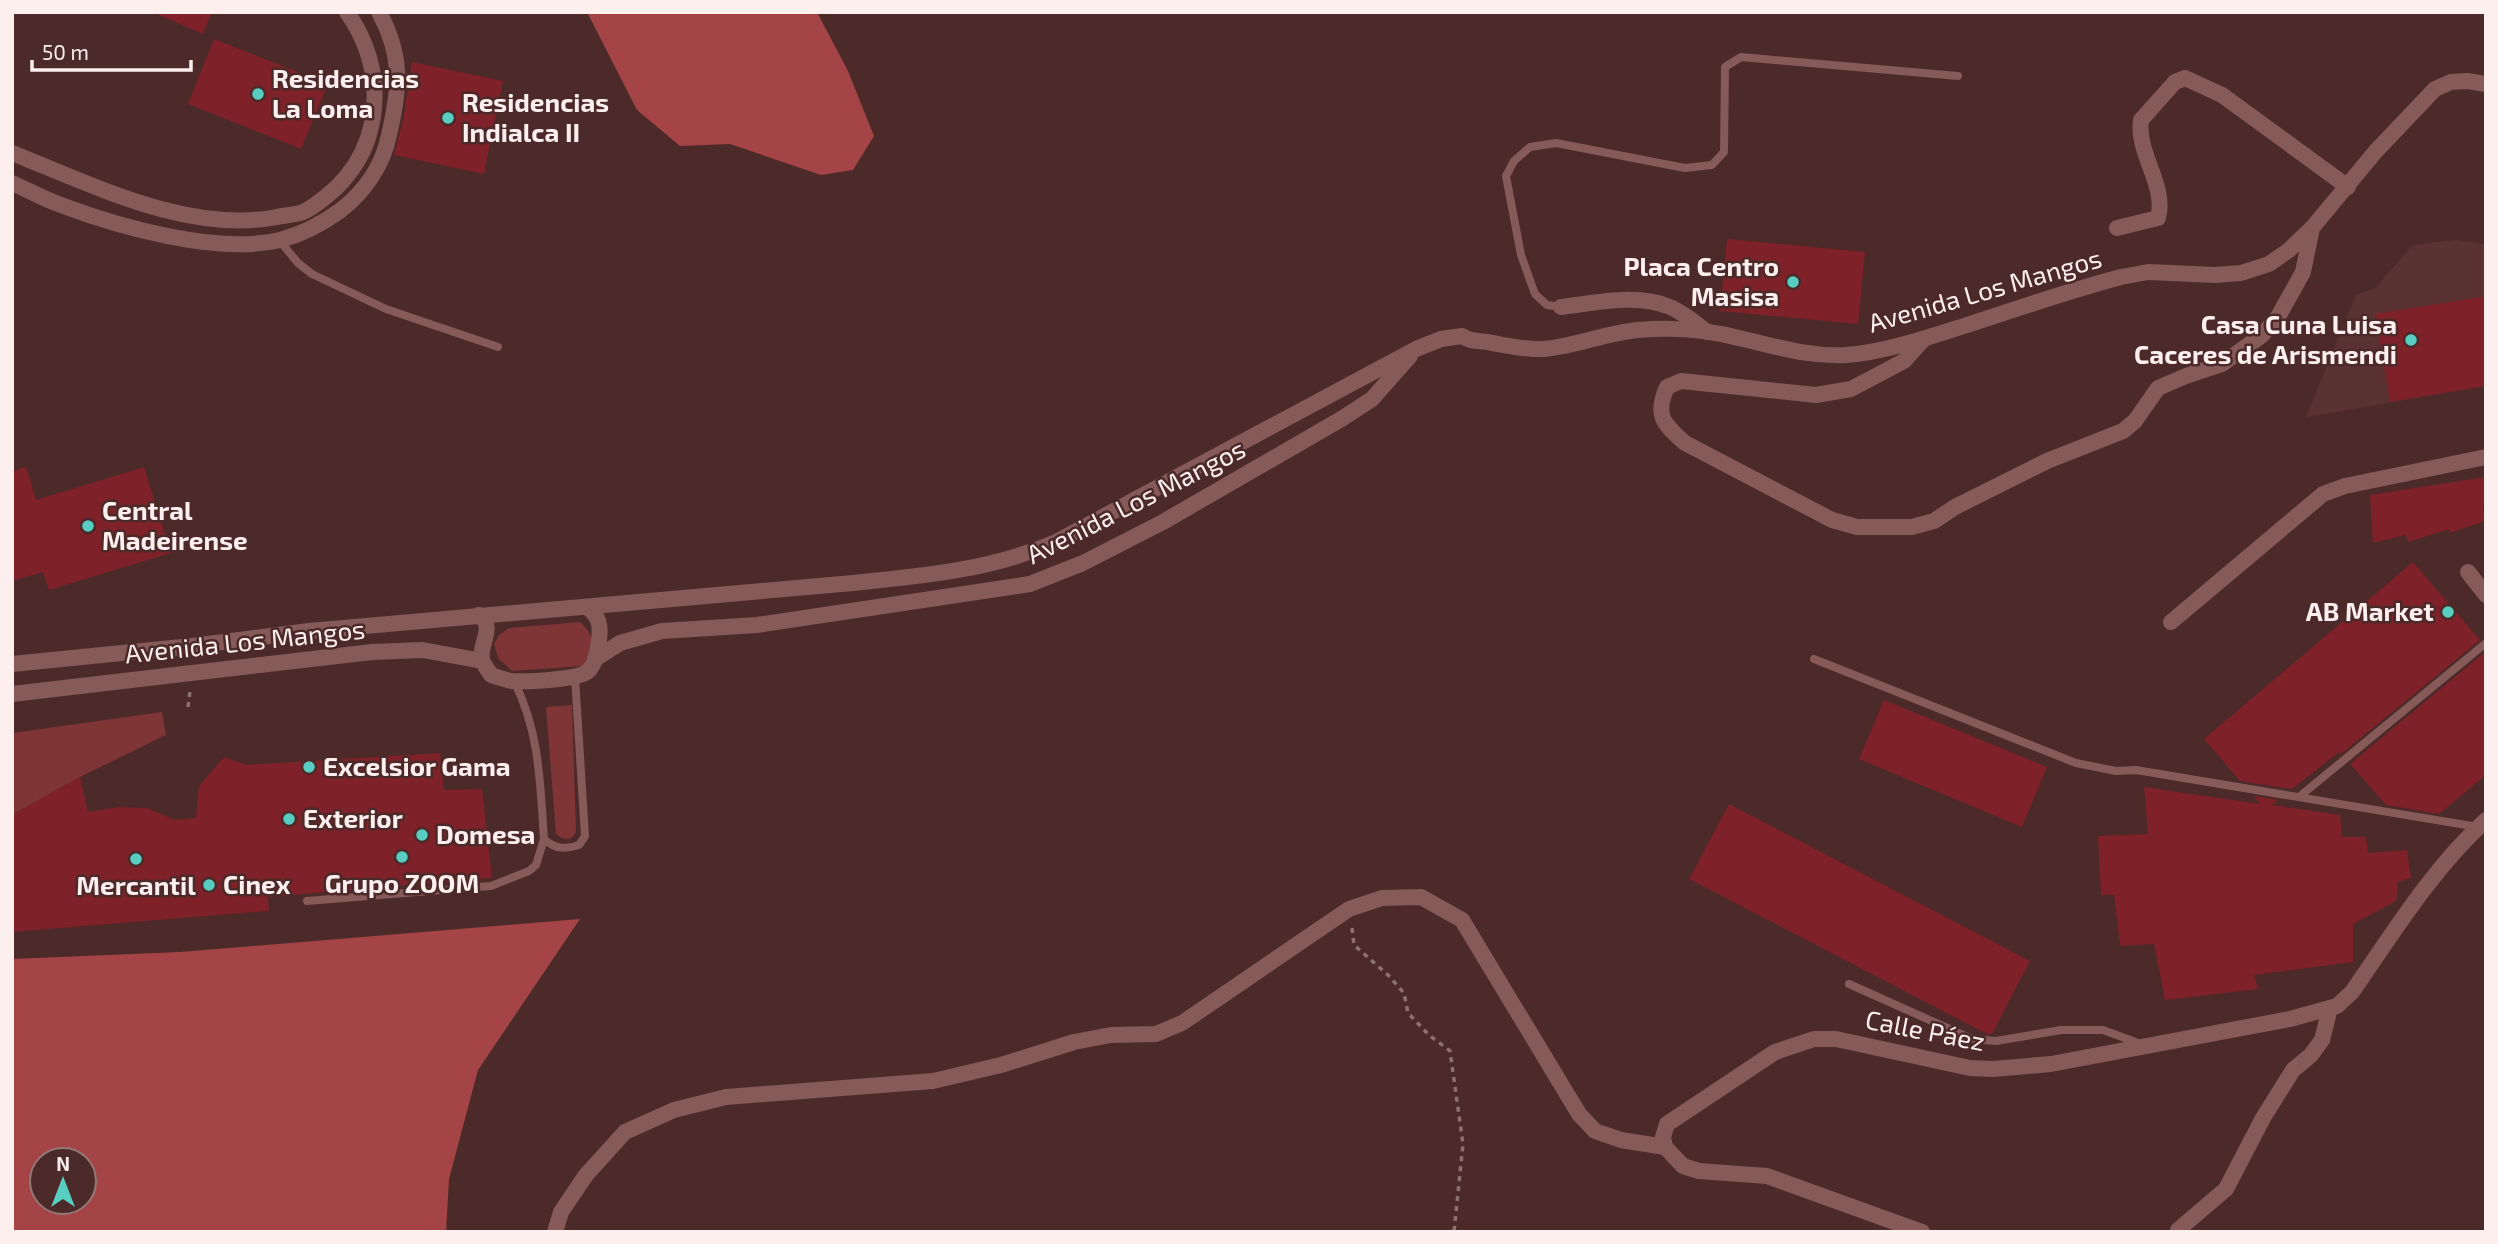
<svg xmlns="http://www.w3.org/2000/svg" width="2498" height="1244" viewBox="0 0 2498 1244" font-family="'Exo 2',sans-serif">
	<rect width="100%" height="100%" fill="#4b2a29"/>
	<path fill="#5a3232" d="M2454 240 2486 244V386L2306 417 2356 295 2375 288 2413 245Z"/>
	<g fill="#7f3436">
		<path d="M580 622C597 637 593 649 583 666L512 671 498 658 494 644 499 635 509 628Z"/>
		<path d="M572 705 576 832C571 842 563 840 556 834L546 707Z"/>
		<path d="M162 712 166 735 80 777 12 815V733Z"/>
	</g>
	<g fill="#a44446" fill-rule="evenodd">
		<path d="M587 12H817L848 71 874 136 853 170 821 175 730 144 680 146 637 110Z"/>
		<path d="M580 919 478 1070 449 1179 446 1232H12V959L180 952ZM42 1160H84V1202H42Z"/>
	</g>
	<g fill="#7e2128">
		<path d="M152 12H212L203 34Z"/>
		<path d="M214 39 328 84 301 149 188 104Z"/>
		<path d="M412 62 503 81 484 174 394 155 403 120Z"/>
		<path d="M1727 239 1865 252 1858 324 1720 311Z"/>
		<path d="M2486 296V386L2390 402 2375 314Z"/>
		<path d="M26 467 36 500 144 467 171 553 49 590 43 572 12 581V471Z"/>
		<path d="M2486 477V506L2483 507 2485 521 2450 533V529L2408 542 2406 535 2373 543 2370 495Z"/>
		<path d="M2413 562 2480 640 2341 754 2339 752 2292 789 2240 781 2204 739Z"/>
		<path d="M2485 652 2486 775 2439 814 2386 805 2350 764Z"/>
		<path d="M1884 700 2047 767 2022 827 1859 759Z"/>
		<path d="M440 753 444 790 482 789 492 878 268 897 269 911 12 932V815L80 777 88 812 118 807 147 808 175 820 196 818 199 786 224 757 247 765Z"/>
		<path d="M2144 787 2260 804 2254 796 2278 800 2272 805 2340 815 2342 837H2366L2368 853 2407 850 2411 878 2398 882 2396 901 2353 924V962L2254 975 2258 989 2165 1000 2154 944 2120 946 2114 895H2101L2098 836 2148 834Z"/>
		<path d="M1729 804 2030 961 1992 1034H1987L1689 879Z"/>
	</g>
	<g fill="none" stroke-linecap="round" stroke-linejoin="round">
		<g stroke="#8b7170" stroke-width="3.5" stroke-dasharray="5 5" stroke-linecap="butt">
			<path d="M188 707 190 691"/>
			<path d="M1352 928 1354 945 1388 975 1404 993 1408 1013 1429 1035 1450 1051 1463 1144 1454 1232"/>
		</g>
		<g stroke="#855a58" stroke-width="8">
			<path d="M279 240 298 263 312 274 386 309 498 347"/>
			<path d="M1561 307 1547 305 1535 294 1521 255 1506 176 1514 161 1530 147 1556 143 1685 168 1712 165 1724 152 1725 67 1741 57 1958 76"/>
			<path d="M1814 659 2076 763 2116 771 2136 770 2478 827"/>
			<path d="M514 681C540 733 540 783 544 839 556 850 565 849 579 845L585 836 575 677"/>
			<path d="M2299 797 2486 643"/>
			<path d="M307 901 491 886 529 871 536 865 544 839"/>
			<path d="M1849 984 1972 1039 1996 1041 2061 1030H2103L2141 1044"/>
		</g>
		<g stroke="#855a58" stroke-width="16">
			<path d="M12 153C93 185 188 234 277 217 285 215 295 215 303 212 316 206 327 196 337 187 351 173 362 156 368 138 382 93 373 50 347 12"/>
			<path d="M12 183C28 190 44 199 61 205 119 227 218 255 280 240 303 234 322 224 341 210 365 191 383 165 389 135 400 88 403 56 379 12"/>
			<path d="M2117 228 2158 218C2167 185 2136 153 2141 120L2175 82 2185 78 2222 95 2348 187"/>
			<path d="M1561 307C1596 303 1637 293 1670 307 1684 313 1696 323 1707 332"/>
			<path d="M1923 340 1904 361 1851 389 1816 395 1681 381 1667 387C1654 416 1664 424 1685 443L1832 520 1857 527H1912L1934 521 1955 507 2047 461 2123 431 2135 421 2158 388 2186 376 2222 364 2261 336 2278 317 2303 272 2312 228"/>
			<path d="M2468 572 2486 595"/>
			<path d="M479 615C496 627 479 643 482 659 483 664 488 670 491 675 497 677 505 680 512 681 525 682 579 680 588 671 595 665 598 649 599 640 601 625 599 616 587 607"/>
			<path d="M2171 622 2323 494 2345 486 2486 457"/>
			<path d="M595 659 620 643 662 631 757 625 1030 584 1083 563 1163 522 1343 418 1372 399 1410 356"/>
			<path d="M12 664 192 646 309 631 853 583C924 576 990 570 1056 542L1416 349 1441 339 1462 336C1473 343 1480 340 1492 343 1509 346 1527 350 1544 349 1576 346 1606 333 1638 330 1672 327 1710 330 1743 339 1778 347 1809 357 1846 355 1882 353 1930 337 1964 326 2016 309 2068 291 2121 277L2148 272 2215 275 2241 273 2269 264 2289 250 2312 228 2376 151 2435 89 2451 82 2467 81 2486 84"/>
			<path d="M12 694 372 652 423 650 482 661"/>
			<path d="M2178 1230 2226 1189 2263 1118 2293 1070 2311 1055 2322 1040 2330 1008"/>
			<path d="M555 1232 561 1212 586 1175 625 1132 674 1110 726 1097 933 1081 1001 1065 1074 1042 1111 1035 1156 1034 1182 1023 1349 909 1382 898 1421 897 1462 920 1579 1114 1595 1131 1621 1140 1665 1147"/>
			<path d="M1922 1232 1767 1176 1699 1171 1683 1166 1665 1147 1663 1137 1667 1124 1775 1052 1814 1039H1836L1970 1068 1993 1069 2051 1064 2290 1019 2337 1006 2352 992C2393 933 2432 869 2486 820"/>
		</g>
	</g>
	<g fill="#57cec1" stroke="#4b2a29" stroke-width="2.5">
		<circle cx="258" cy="94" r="7"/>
		<circle cx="448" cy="118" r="7"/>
		<circle cx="1793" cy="282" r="7"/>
		<circle cx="2411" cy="340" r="7"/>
		<circle cx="88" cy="526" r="7"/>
		<circle cx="2448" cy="612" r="7"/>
		<circle cx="309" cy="767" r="7"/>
		<circle cx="289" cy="819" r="7"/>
		<circle cx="422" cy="835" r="7"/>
		<circle cx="402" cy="857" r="7"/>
		<circle cx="136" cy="859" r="7"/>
		<circle cx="209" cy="885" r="7"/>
	</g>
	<g text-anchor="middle" stroke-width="5" stroke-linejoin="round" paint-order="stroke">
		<g font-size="26" font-weight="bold" fill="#fdefee" stroke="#4b2a29" text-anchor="start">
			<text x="272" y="88">Residencias<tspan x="272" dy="30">La Loma</tspan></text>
			<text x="462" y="112">Residencias<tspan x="462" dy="30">Indialca II</tspan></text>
			<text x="1779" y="276" text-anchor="end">Placa Centro<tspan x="1779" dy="30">Masisa</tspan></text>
			<text x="2397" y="334" text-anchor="end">Casa Cuna Luisa<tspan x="2397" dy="30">Caceres de Arismendi</tspan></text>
			<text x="102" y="520">Central<tspan x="102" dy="30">Madeirense</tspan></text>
			<text x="2434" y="621" text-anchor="end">AB Market</text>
			<text x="323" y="776">Excelsior Gama</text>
			<text x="303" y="828">Exterior</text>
			<text x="436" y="844">Domesa</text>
			<text x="402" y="893" text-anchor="middle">Grupo ZOOM</text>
			<text x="223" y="894">Cinex</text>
			<text x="136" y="895" text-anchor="middle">Mercantil</text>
		</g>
		<g font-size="26" fill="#fdefee" stroke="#4b2a29">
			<text transform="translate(1985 291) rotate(-16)" y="9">Avenida Los Mangos</text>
			<text transform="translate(1136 502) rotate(-27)" y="9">Avenida Los Mangos</text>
			<text transform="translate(245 642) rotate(-6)" y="9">Avenida Los Mangos</text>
			<text transform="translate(1925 1031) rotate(11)" y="9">Calle Páez</text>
		</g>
	</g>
	<rect width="2498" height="1244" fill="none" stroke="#fdefee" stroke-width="28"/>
	<g transform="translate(63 1181)"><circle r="33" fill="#4b2a29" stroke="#927978" stroke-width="2"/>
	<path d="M0-5L12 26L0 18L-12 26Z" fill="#57cec1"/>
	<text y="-10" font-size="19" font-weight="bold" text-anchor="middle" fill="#fdefee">N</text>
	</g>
	<path d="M32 60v10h159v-10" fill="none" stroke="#fdefee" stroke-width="3.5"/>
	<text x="42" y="60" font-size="21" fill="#fdefee" stroke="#4b2a29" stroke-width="5" paint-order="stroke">50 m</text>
</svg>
